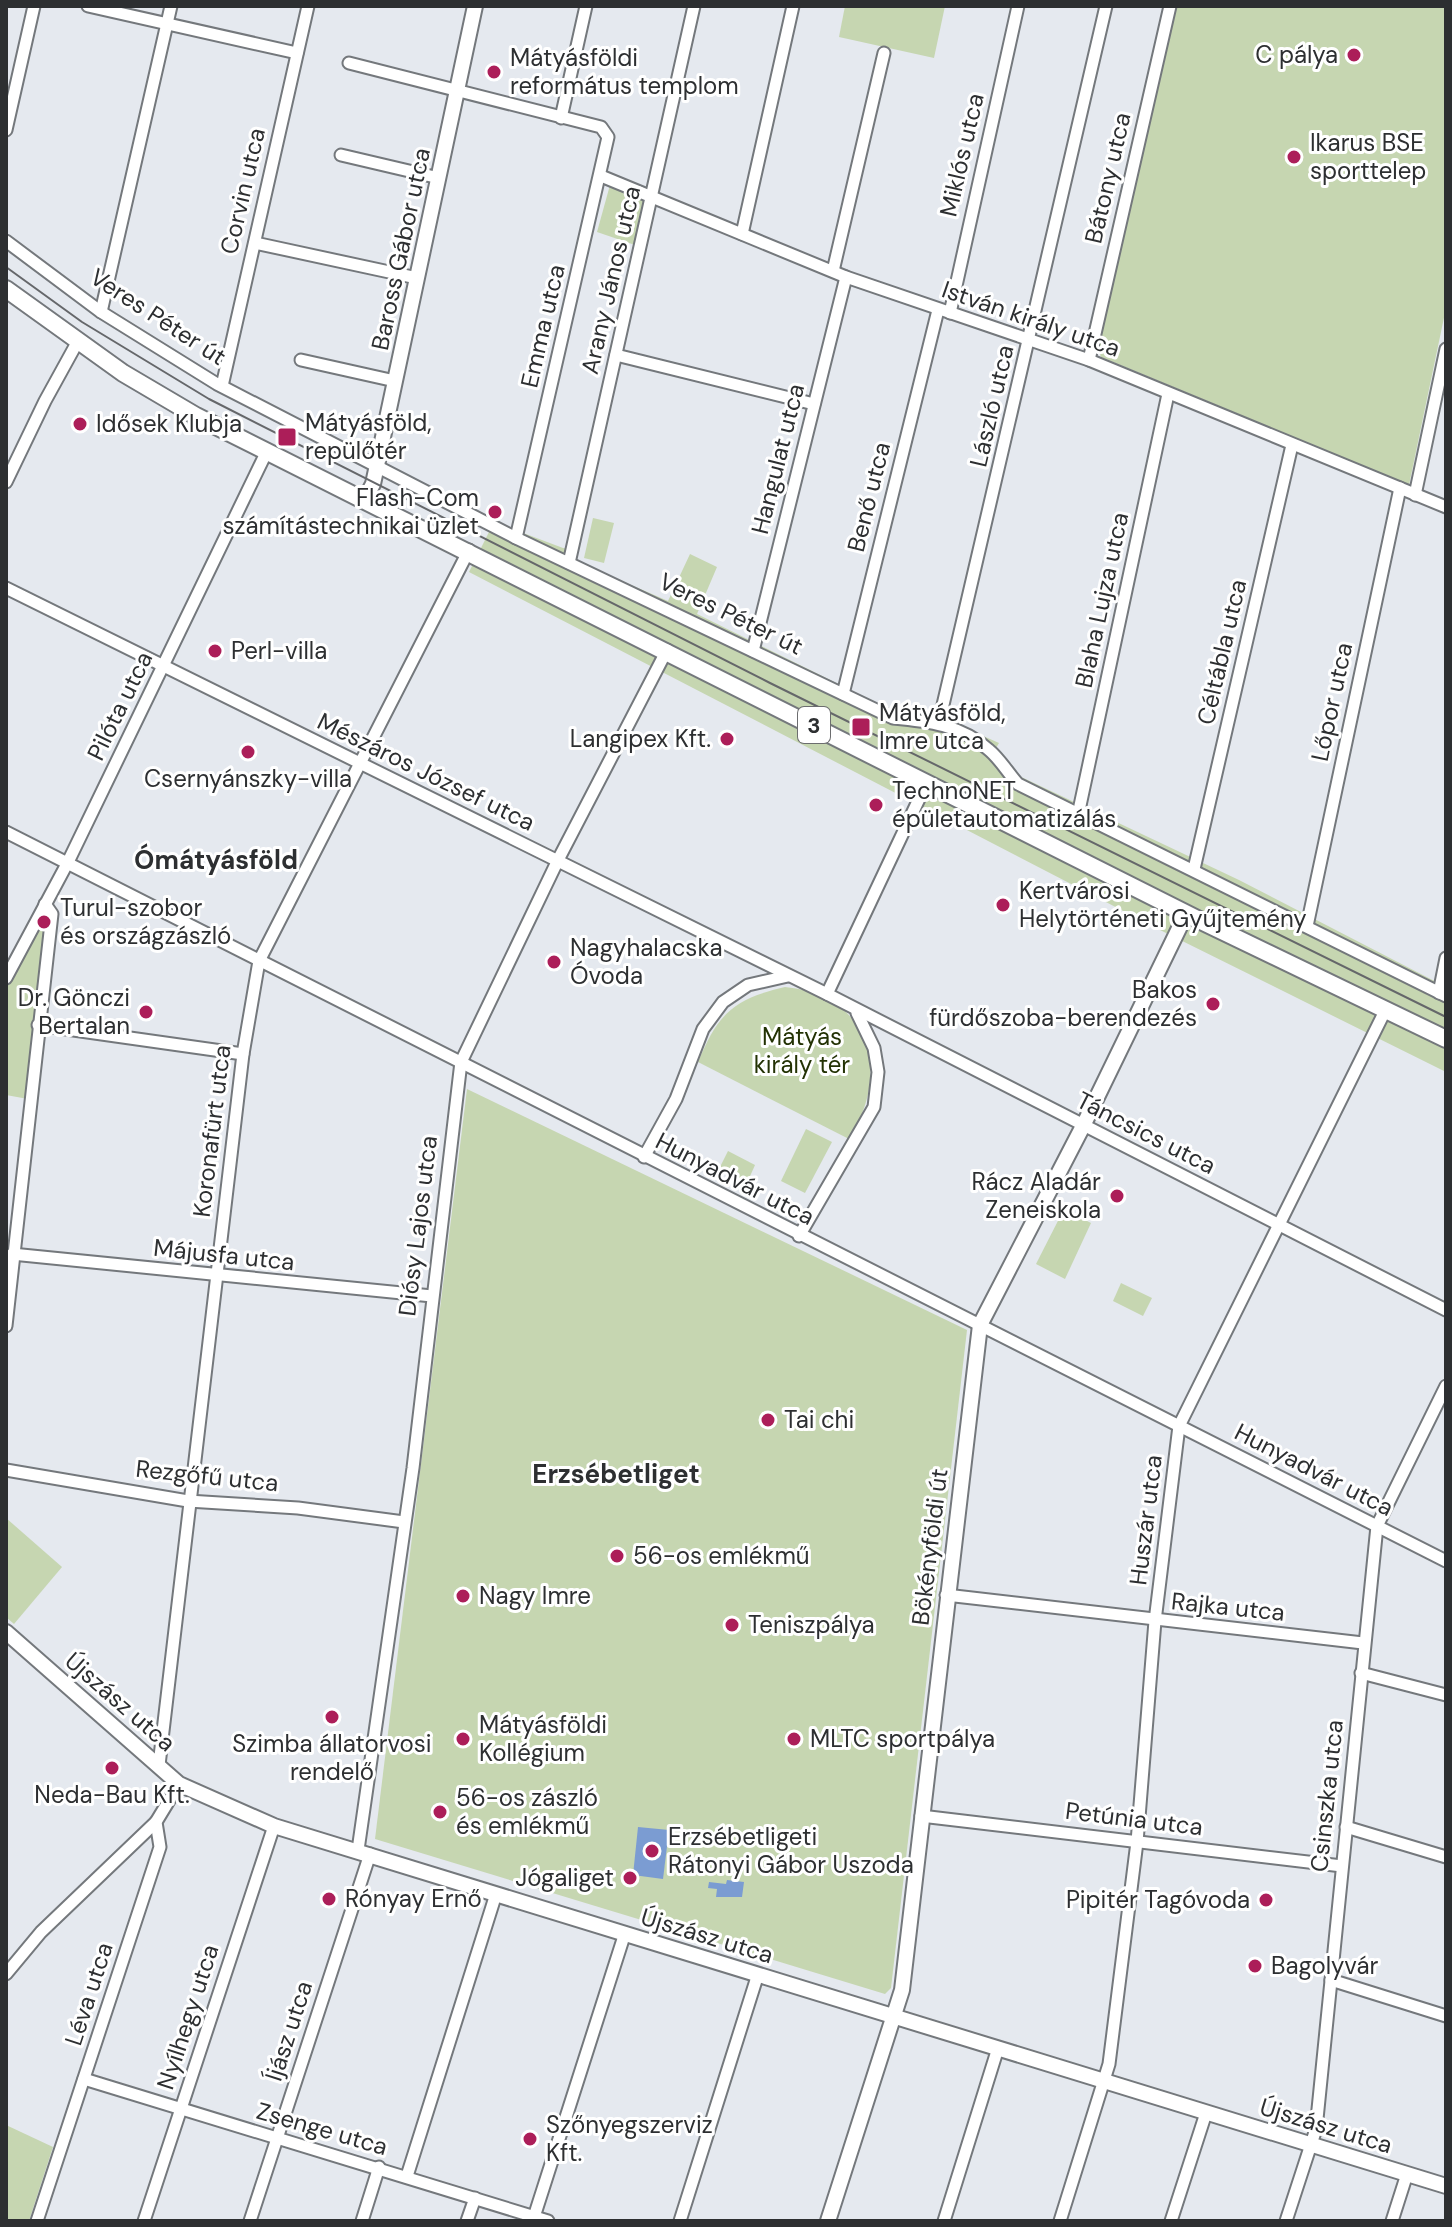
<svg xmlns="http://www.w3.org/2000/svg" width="1452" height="2227" viewBox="0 0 1452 2227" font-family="'DM Sans',sans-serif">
	<rect width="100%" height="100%" fill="#e5e9ef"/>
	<g fill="#c6d6b1">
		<path d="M845 6H945L934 58 839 37Z"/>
		<path d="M1177 6H1446V308L1409 485 1101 357 1098 349Z"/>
		<path d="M610 185 645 201 635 245 597 232Z"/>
		<path d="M593 518 614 523 604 563 584 558Z"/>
		<path d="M494 522 563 548 578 550 576 561 668 601 690 554 717 567 697 614 891 710 947 720 999 743 996 748 1013 773 1239 880 1446 987V1072L1158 929 469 572Z"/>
		<path d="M36 927 48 931 28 1099 6 1095V982Z"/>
		<path d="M785 987C870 995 892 1072 849 1139L698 1062C718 1014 733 999 785 987Z"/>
		<path d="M467 1089 967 1330 891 1988 885 1994 375 1839Z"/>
		<path d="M806 1129 832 1142 805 1193 781 1181Z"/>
		<path d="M728 1151 755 1165 747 1183 719 1169Z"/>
		<path d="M1064 1209 1091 1223 1065 1279 1036 1264Z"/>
		<path d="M1121 1283 1152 1298 1143 1316 1113 1301Z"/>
		<path d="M6 1518 62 1567 14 1624 6 1617Z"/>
		<path d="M6 2125 53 2147 29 2221H6Z"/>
	</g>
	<g fill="#7b9cd2">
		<path d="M638 1827 669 1830 663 1879 633 1875Z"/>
		<path d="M727 1880 744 1882 742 1897H716L717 1889 708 1888 709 1882 726 1884Z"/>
	</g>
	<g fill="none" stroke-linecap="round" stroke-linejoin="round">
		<defs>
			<g id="minor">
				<path d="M88 6 297 53"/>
				<path d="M349 63 601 127 608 137 516 538"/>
				<path d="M561 118 586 6"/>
				<path d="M6 130 34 6"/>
				<path d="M341 155 439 178"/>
				<path d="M601 176 846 277 1089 360 1446 507"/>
				<path d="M742 234 793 6"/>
				<path d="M6 241 101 312 217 384 516 538 893 718C927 721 962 725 989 750 1000 759 1008 773 1018 784L1446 996"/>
				<path d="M255 243 417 278"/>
				<path d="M833 271 884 53"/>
				<path d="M101 312 171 6"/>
				<path d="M950 313 1018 6"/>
				<path d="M616 355 814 404"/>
				<path d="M301 360 395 381"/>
				<path d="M1089 360 1170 6"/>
				<path d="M222 386 308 6"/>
				<path d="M6 482 45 401 78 341"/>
				<path d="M1415 495 1446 349"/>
				<path d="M569 563 694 6"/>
				<path d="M6 588 827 994 1446 1310"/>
				<path d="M753 651 846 277"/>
				<path d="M843 694 938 310"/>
				<path d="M939 722 1106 6"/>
				<path d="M1078 815 1168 394"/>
				<path d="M6 832 1446 1561"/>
				<path d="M1194 869 1292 445"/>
				<path d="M1307 926 1400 488"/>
				<path d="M6 978 68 862 267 451"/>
				<path d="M1439 993 1446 958"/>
				<path d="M827 994 927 782"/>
				<path d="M38 1025 243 1054"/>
				<path d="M644 1157 676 1099 703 1029 723 1002 748 985 788 976"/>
				<path d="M799 1236 874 1107 878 1072 874 1048 857 1013"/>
				<path d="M12 1254 432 1296"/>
				<path d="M6 1326 52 914 45 904"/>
				<path d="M6 1470 188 1501 298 1508 404 1522"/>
				<path d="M946 1595 1363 1643"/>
				<path d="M1361 1673 1446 1695"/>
				<path d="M159 1765 243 1054 259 961 469 550"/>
				<path d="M921 1816 1342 1866"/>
				<path d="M1346 1827 1446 1857"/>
				<path d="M358 1850 413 1468 461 1062 558 860 667 650"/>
				<path d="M6 1974 41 1932 156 1822"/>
				<path d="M1331 1980 1446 2016"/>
				<path d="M84 2079 548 2221"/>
				<path d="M407 2176 496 1894"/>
				<path d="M534 2217 625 1933"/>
				<path d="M37 2221 160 1847 156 1822 179 1784"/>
				<path d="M144 2221 274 1826"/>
				<path d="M250 2221 370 1854"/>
				<path d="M362 2221 379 2167"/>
				<path d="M467 2221 475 2198"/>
				<path d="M680 2221 758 1974"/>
				<path d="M944 2221 998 2048"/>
				<path d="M1060 2221 1109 2064 1137 1842 1155 1621 1179 1426 1386 1009"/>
				<path d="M1171 2221 1206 2113"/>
				<path d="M1286 2221 1316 2129 1377 1526 1446 1386"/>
				<path d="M1392 2221 1407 2174"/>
			</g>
			<g id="tertiary">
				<path d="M365 499 373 484 475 6"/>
				<path d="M6 1632 179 1784 274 1826 1446 2186"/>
				<path d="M828 2221 902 1990 980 1325 1083 1126 1186 914"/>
			</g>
			<path id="primary" d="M6 289 123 373 196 416 1195 918 1446 1039"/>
		</defs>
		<use href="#minor" stroke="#74787c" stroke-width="15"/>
		<use href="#tertiary" stroke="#74787c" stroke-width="18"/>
		<use href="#primary" stroke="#74787c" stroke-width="20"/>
		<use href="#minor" stroke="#fff" stroke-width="11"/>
		<use href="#tertiary" stroke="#fff" stroke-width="14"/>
		<use href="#primary" stroke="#fff" stroke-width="16"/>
		<path stroke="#65676a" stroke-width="2" d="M6 267 82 322 209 399 770 683 1446 1017"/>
	</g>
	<g fill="#ac1e59" stroke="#fff" stroke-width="3">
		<circle cx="1354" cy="55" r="8"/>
		<circle cx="494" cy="72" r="8"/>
		<circle cx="1294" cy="157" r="8"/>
		<circle cx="80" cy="424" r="8"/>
		<rect x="277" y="427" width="20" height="20" rx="4"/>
		<circle cx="495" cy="512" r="8"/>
		<circle cx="215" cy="651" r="8"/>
		<rect x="851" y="717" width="20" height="20" rx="4"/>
		<circle cx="727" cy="739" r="8"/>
		<circle cx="248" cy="752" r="8"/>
		<circle cx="876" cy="805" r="8"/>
		<circle cx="1003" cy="905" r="8"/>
		<circle cx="44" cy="922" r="8"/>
		<circle cx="554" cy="962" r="8"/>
		<circle cx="1213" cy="1004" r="8"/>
		<circle cx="146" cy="1012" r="8"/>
		<circle cx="1117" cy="1196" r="8"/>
		<circle cx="768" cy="1420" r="8"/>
		<circle cx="617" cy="1556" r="8"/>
		<circle cx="463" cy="1596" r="8"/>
		<circle cx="732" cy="1625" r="8"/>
		<circle cx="332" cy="1717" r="8"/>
		<circle cx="463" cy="1739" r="8"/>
		<circle cx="794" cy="1739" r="8"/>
		<circle cx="112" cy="1768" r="8"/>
		<circle cx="440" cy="1812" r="8"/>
		<circle cx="652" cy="1851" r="8"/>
		<circle cx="630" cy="1878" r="8"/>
		<circle cx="329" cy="1899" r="8"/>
		<circle cx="1266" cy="1900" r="8"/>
		<circle cx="1255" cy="1966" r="8"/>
		<circle cx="530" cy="2139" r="8"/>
	</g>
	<g text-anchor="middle" stroke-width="6" stroke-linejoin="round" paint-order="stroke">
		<rect fill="#fff" stroke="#6c6d6f" stroke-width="2" x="798" y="707" width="32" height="36" rx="6"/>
		<g font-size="22" font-weight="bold" fill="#2d2f31">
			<text x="814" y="733">3</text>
		</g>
		<g font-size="24" fill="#2d2f31" stroke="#fff" text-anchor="start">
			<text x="1338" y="63" text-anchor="end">C pálya</text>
			<text x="510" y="66">Mátyásföldi<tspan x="510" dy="28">református templom</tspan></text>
			<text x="1310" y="151">Ikarus BSE<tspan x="1310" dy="28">sporttelep</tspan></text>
			<text x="305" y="431">Mátyásföld,<tspan x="305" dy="28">repülőtér</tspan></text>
			<text x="96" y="432">Idősek Klubja</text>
			<text x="479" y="506" text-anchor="end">Flash-Com<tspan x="479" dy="28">számítástechnikai üzlet</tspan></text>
			<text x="231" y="659">Perl-villa</text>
			<text x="879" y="721">Mátyásföld,<tspan x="879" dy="28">Imre utca</tspan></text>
			<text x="711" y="747" text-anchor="end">Langipex Kft.</text>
			<text x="248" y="787" text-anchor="middle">Csernyánszky-villa</text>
			<text x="892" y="799">TechnoNET<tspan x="892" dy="28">épületautomatizálás</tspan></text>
			<text x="1019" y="899">Kertvárosi<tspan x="1019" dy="28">Helytörténeti Gyűjtemény</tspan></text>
			<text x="60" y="916">Turul-szobor<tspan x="60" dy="28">és országzászló</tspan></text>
			<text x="570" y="956">Nagyhalacska<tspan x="570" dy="28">Óvoda</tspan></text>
			<text x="1197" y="998" text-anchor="end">Bakos<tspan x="1197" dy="28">fürdőszoba-berendezés</tspan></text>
			<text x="130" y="1006" text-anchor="end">Dr. Gönczi<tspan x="130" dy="28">Bertalan</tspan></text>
			<text x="1101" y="1190" text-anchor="end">Rácz Aladár<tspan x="1101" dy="28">Zeneiskola</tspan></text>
			<text x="784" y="1428">Tai chi</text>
			<text x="633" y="1564">56-os emlékmű</text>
			<text x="479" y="1604">Nagy Imre</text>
			<text x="748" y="1633">Teniszpálya</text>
			<text x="479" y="1733">Mátyásföldi<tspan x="479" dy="28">Kollégium</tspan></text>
			<text x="810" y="1747">MLTC sportpálya</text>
			<text x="332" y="1752" text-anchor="middle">Szimba állatorvosi<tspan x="332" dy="28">rendelő</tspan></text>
			<text x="112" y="1803" text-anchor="middle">Neda-Bau Kft.</text>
			<text x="456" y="1806">56-os zászló<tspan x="456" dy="28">és emlékmű</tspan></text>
			<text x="668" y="1845">Erzsébetligeti<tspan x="668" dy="28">Rátonyi Gábor Uszoda</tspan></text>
			<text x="614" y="1886" text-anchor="end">Jógaliget</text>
			<text x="345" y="1907">Rónyay Ernő</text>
			<text x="1250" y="1908" text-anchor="end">Pipitér Tagóvoda</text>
			<text x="1271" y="1974">Bagolyvár</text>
			<text x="546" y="2133">Szőnyegszerviz<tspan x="546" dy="28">Kft.</tspan></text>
		</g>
		<g font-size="24" fill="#2d2f31" stroke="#fff">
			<text transform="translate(962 155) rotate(-77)" y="8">Miklós utca</text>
			<text transform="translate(1108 178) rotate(-77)" y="8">Bátony utca</text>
			<text transform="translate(243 191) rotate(-77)" y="8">Corvin utca</text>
			<text transform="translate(401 249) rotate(-78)" y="8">Baross Gábor utca</text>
			<text transform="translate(611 280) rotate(-77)" y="8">Arany János utca</text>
			<text transform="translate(158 317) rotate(33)" y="8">Veres Péter út</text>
			<text transform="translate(1031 319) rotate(19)" y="8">István király utca</text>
			<text transform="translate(543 326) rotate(-77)" y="8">Emma utca</text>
			<text transform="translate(992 406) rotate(-77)" y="8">László utca</text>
			<text transform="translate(778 459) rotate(-76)" y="8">Hangulat utca</text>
			<text transform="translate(869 497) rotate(-76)" y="8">Benő utca</text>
			<text transform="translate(1102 600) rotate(-78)" y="8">Blaha Lujza utca</text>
			<text transform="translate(731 614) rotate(26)" y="8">Veres Péter út</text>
			<text transform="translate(1222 652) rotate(-77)" y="8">Céltábla utca</text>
			<text transform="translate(1332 702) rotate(-78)" y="8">Lőpor utca</text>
			<text transform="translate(120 706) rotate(-64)" y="8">Pilóta utca</text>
			<text transform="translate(426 772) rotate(26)" y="8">Mészáros József utca</text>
			<text transform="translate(212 1131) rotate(-83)" y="8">Koronafürt utca</text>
			<text transform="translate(1146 1133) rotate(27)" y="8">Táncsics utca</text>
			<text transform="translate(735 1179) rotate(27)" y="8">Hunyadvár utca</text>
			<text transform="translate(418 1226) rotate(-83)" y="8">Diósy Lajos utca</text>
			<text transform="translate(224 1255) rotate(6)" y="8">Májusfa utca</text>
			<text transform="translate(1314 1470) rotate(27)" y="8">Hunyadvár utca</text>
			<text transform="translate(207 1476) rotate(6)" y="8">Rezgőfű utca</text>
			<text transform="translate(1146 1520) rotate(-83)" y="8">Huszár utca</text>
			<text transform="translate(930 1547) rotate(-83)" y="8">Bökényföldi út</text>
			<text transform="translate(1228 1607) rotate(6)" y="8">Rajka utca</text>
			<text transform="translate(120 1702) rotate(41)" y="8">Újszász utca</text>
			<text transform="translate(1327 1796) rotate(-84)" y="8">Csinszka utca</text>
			<text transform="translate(1134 1819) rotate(7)" y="8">Petúnia utca</text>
			<text transform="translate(707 1936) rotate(17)" y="8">Újszász utca</text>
			<text transform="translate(89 1994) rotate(-72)" y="8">Léva utca</text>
			<text transform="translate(188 2017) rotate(-72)" y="8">Nyílhegy utca</text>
			<text transform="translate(289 2031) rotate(-72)" y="8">Íjász utca</text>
			<text transform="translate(1326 2126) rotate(17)" y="8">Újszász utca</text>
			<text transform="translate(322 2129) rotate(16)" y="8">Zsenge utca</text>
		</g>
		<g font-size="24" fill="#233204" stroke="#fff">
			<text x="802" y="1045">Mátyás<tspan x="802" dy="28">király tér</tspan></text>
		</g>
		<g font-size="26" font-weight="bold" fill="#2d2f31" stroke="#fff">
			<text x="216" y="869">Ómátyásföld</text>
			<text x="616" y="1483">Erzsébetliget</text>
		</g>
	</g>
	<rect width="1452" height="2227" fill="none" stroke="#2d2f31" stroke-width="16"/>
</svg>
